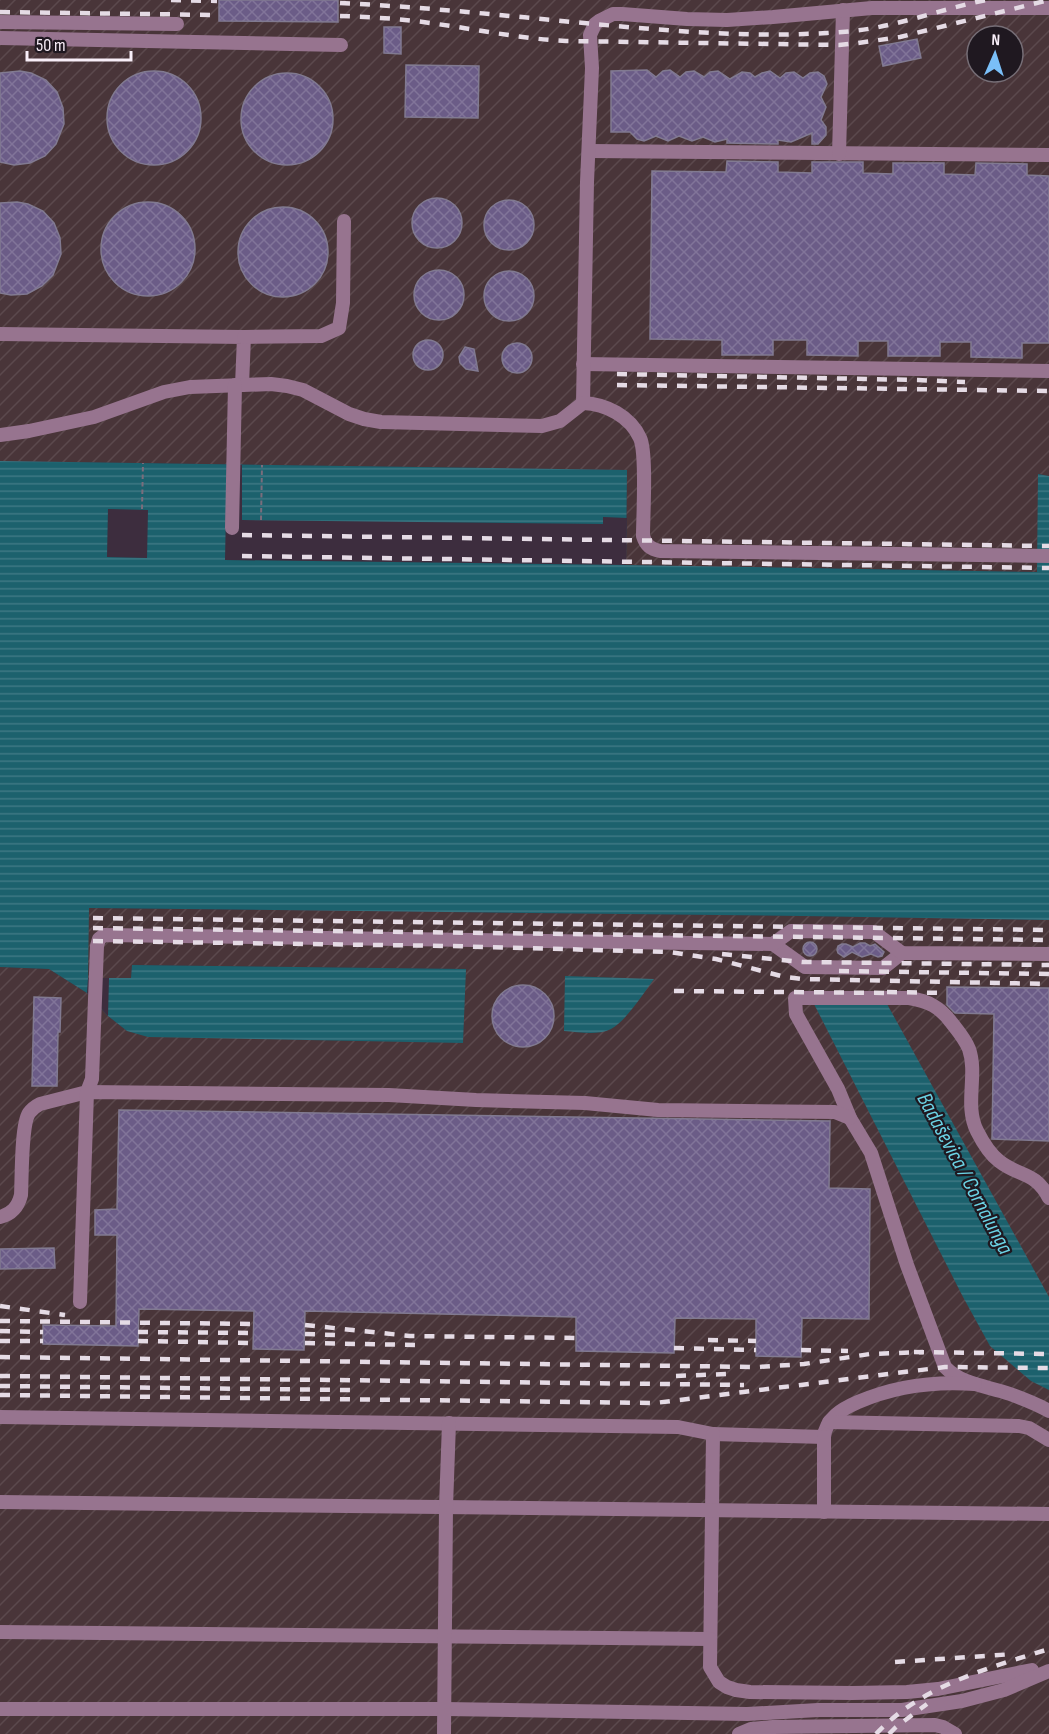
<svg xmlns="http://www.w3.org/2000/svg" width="1049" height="1734" viewBox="0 0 1049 1734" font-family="'Sofia Sans Condensed',sans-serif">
	<defs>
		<pattern id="industrial-furrows" width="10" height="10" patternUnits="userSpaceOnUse" patternTransform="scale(1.5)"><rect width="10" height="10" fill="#493539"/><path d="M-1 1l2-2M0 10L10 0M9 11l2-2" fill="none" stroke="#5b494d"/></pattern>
		<pattern id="water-rules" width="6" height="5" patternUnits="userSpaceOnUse" patternTransform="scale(1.5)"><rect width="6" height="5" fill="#1c616d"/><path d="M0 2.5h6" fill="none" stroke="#3e7883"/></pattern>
		<pattern id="building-cross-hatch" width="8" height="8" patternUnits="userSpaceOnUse" patternTransform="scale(1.5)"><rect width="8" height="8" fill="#6b5c87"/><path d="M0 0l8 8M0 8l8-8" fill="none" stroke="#817499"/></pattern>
	</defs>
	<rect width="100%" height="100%" fill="#3d2d3e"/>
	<g fill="url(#industrial-furrows)" fill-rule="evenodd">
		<path d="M0 0H1049V476L1039 474 1038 572 626 565 627 470 0 461ZM977 36H1013V72H977Z"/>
		<path d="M88 908 802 916 1049 920V1734H0V967L49 969 87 993 108 1016 127 1031 463 1042 465 969 132 965 131 978H88Z"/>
	</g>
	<g fill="url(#water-rules)">
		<path d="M0 461 627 470 626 565 1037 572 1038 474 1049 476V920L802 916 89 908 88 978H131L132 965 466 969 463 1043 148 1037 127 1031 108 1016 87 993 49 969 0 967Z"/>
		<path d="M565 976 654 979C644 993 625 1022 611 1029 597 1036 579 1032 564 1031Z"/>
		<path d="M814 1004H887L1049 1297V1390L1031 1381 990 1346 963 1297Z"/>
	</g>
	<g fill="#3d2d3e">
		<path d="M227 465H242V520L603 524V517L627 518 626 565 225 560Z"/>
		<path d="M108 509 148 510 147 558 107 557Z"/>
		<path d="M88 978H109L108 1016 87 993Z"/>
	</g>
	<g fill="url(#building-cross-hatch)" stroke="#817a91" stroke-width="1.5">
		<path d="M219 0H338V22L219 21Z"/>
		<path d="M384 27H401V54L384 53Z"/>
		<path d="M917 39 921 58 883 66 879 46Z"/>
		<path d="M406 65 479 66 478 118 405 117Z"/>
		<path d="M647 70 656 77 663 71 670 70 680 77 686 72 694 71 704 77 710 72 718 71 730 79 742 72 750 73 755 77 762 73 770 71 780 78 786 73 794 72 803 78 810 73 818 72 824 76 827 84 821 97 826 107 821 120 826 127V135L818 144H812V133L791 142 778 140V144L727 143V139L715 142 703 137 692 141 679 136 668 141 656 136 644 141 637 139 630 132H611V71Z"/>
		<path d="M20 71 31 73 46 80 57 92 63 108 64 124 56 144 45 156 30 163 14 165 0 162V73Z"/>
		<circle cx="154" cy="118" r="47"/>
		<circle cx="287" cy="119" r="46"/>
		<path d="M727 161 778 162V172L812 173V162H863V173L893 174V163H944V174L975 175 976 163 1027 164V175L1049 176V343H1022V358L971 357V342H940V356H888V341H858V356L807 355V340H773V355H722V340L650 339 652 171 726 172Z"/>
		<circle cx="437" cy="223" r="25"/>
		<circle cx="509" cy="225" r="25"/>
		<path d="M17 202 28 204 43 211 54 223 60 238 61 254 53 275 42 286 27 294 11 295 0 293V203Z"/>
		<circle cx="148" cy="249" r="47"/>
		<circle cx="283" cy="252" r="45"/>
		<circle cx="439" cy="295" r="25"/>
		<circle cx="509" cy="296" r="25"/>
		<circle cx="428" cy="355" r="15"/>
		<circle cx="517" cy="358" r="15"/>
		<path d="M465 347 474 349 478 371 466 369 460 363 459 357Z"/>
		<circle cx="810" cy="949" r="7"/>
		<path d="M860 943H865L870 946 875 944 884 952 882 956 878 957 871 954 862 957 852 952 844 957 838 953 837 950 838 946 842 944H846L853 947Z"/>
		<circle cx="523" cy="1016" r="31"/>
		<path d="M947 987 1049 988V1141L992 1139 994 1014 955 1013 947 1005Z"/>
		<path d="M34 997 61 998 60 1032H58L57 1086H32Z"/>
		<path d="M119 1110 830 1121 829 1188 870 1189 869 1319 802 1318 801 1357 756 1356V1319L675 1318 674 1353 576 1351V1317L305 1311 304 1350 253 1349 254 1311 139 1309 138 1346 43 1344V1325L116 1326 117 1235H95V1210L117 1209Z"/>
		<path d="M54 1248 55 1268 0 1269V1249Z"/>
	</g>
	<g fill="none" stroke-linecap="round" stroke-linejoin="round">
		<g stroke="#7b6d7c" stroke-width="2" stroke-dasharray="4.5 3" stroke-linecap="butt">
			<path d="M142 509 143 463"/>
			<path d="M261 520 262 465"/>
		</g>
		<g stroke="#97748f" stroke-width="14">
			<path d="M0 22 177 24"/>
			<path d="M0 38 341 45"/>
			<path d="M590 151 1049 155"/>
			<path d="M839 154 843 10"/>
			<path d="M0 334 244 337 242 385"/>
			<path d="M244 337 321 336 339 328 343 303 344 221"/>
			<path d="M583 364 1049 371"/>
			<path d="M583 403 587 182 592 68 590 35 595 24 599 21 613 14H622L687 19 727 20 773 17 872 8H1049"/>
			<path d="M0 435 29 431 94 417 164 392 190 387 271 384 287 386 303 390 349 414 364 419 381 422 542 426 560 421 583 403C606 404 630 416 640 438 647 453 643 516 643 536 646 546 651 549 660 551L1049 556"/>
			<path d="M232 528 235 385"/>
			<path d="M773 944 805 967 883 968 902 953"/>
			<path d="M1049 1198C1035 1171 1019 1177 999 1161 990 1154 982 1141 977 1131 964 1105 978 1075 969 1049 965 1039 958 1031 951 1022 940 1007 928 1001 909 998H795L796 1014 838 1089 850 1118 871 1153 907 1265 945 1367C962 1385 988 1386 1010 1394 1024 1399 1037 1404 1049 1411"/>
			<path d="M0 1217C12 1214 18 1207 21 1195 22 1178 21 1125 29 1113 32 1109 36 1106 40 1104L87 1092 92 1079 97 946 99 939 104 935 773 944 791 931 874 932 902 953 1049 954"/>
			<path d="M80 1302 87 1092 389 1095 476 1100 585 1103 658 1110 835 1112 850 1118"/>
			<path d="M0 1417 678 1427 713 1434 824 1437C826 1418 842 1409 858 1402 895 1386 935 1381 975 1384"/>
			<path d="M829 1422 1019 1426 1029 1428 1049 1440"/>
			<path d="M713 1434 710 1667 719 1682 727 1687 736 1690 750 1692 852 1693 907 1692 938 1689 1032 1670"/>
			<path d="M0 1502 1049 1514"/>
			<path d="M824 1512V1437"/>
			<path d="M0 1632 710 1639"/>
			<path d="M0 1709H445L747 1714 818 1710H902L962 1701 1004 1690 1049 1671"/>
			<path d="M444 1734 446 1507 449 1423"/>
			<path d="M739 1734 751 1729 773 1727 935 1725 943 1727 955 1734"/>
		</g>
		<g stroke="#e5dbe5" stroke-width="4.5" stroke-dasharray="10 10" stroke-linecap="butt">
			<path d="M171 0 217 1"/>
			<path d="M340 3C425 7 509 16 594 24 680 32 767 39 853 31 899 26 941 9 986 0"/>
			<path d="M0 12 217 15"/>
			<path d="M340 16C372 17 405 19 437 24 480 30 523 39 566 41L839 45 858 43 900 37 1049 0"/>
			<path d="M617 374 918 380 965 382"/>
			<path d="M617 385 1049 391"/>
			<path d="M242 535 1049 546"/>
			<path d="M242 556 1049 568"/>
			<path d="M93 918 1049 930"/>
			<path d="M93 928 1049 940"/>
			<path d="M93 941 450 946 669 952 716 959 785 977 802 979 1049 984"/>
			<path d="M722 954 802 962 1049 965"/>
			<path d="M839 971 1049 974"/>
			<path d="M674 991 894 993"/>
			<path d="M887 992 947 993"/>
			<path d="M0 1306 65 1315"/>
			<path d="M0 1321 254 1324"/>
			<path d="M305 1325 410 1336 576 1338"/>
			<path d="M0 1331 43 1332"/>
			<path d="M138 1332 254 1333"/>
			<path d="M305 1334 335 1335"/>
			<path d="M708 1340 756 1341"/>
			<path d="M0 1341H43"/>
			<path d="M138 1341 254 1343"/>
			<path d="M305 1343 416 1345"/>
			<path d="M674 1348 756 1350"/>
			<path d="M801 1350 848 1351"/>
			<path d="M914 1352 1049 1354"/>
			<path d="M0 1357 758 1367 804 1364 870 1354 923 1352"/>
			<path d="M0 1376 744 1385"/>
			<path d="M676 1376 727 1374"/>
			<path d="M0 1386 350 1390"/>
			<path d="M0 1395 655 1403 945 1367 1049 1368"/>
			<path d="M895 1662 1014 1654"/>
			<path d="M876 1734C921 1686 988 1668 1049 1649"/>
			<path d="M889 1734 896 1727 927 1704"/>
		</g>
	</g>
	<g text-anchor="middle" stroke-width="4.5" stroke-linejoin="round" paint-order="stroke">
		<g font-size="22" font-style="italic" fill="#6bd2e4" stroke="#1f1820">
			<text transform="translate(966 1173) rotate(62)" y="8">Badaševica / Cornalunga</text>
		</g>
	</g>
	<g transform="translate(995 54) rotate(3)"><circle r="28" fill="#1f1820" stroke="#766e76" stroke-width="1.5"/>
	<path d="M0-4.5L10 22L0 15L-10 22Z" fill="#7abff8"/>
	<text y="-9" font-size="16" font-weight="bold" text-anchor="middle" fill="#f8eef8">N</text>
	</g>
	<path d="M27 51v9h104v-9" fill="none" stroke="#f8eef8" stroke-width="3"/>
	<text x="36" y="51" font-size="18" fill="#f8eef8" stroke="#1f1820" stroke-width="4.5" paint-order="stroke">50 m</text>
</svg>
